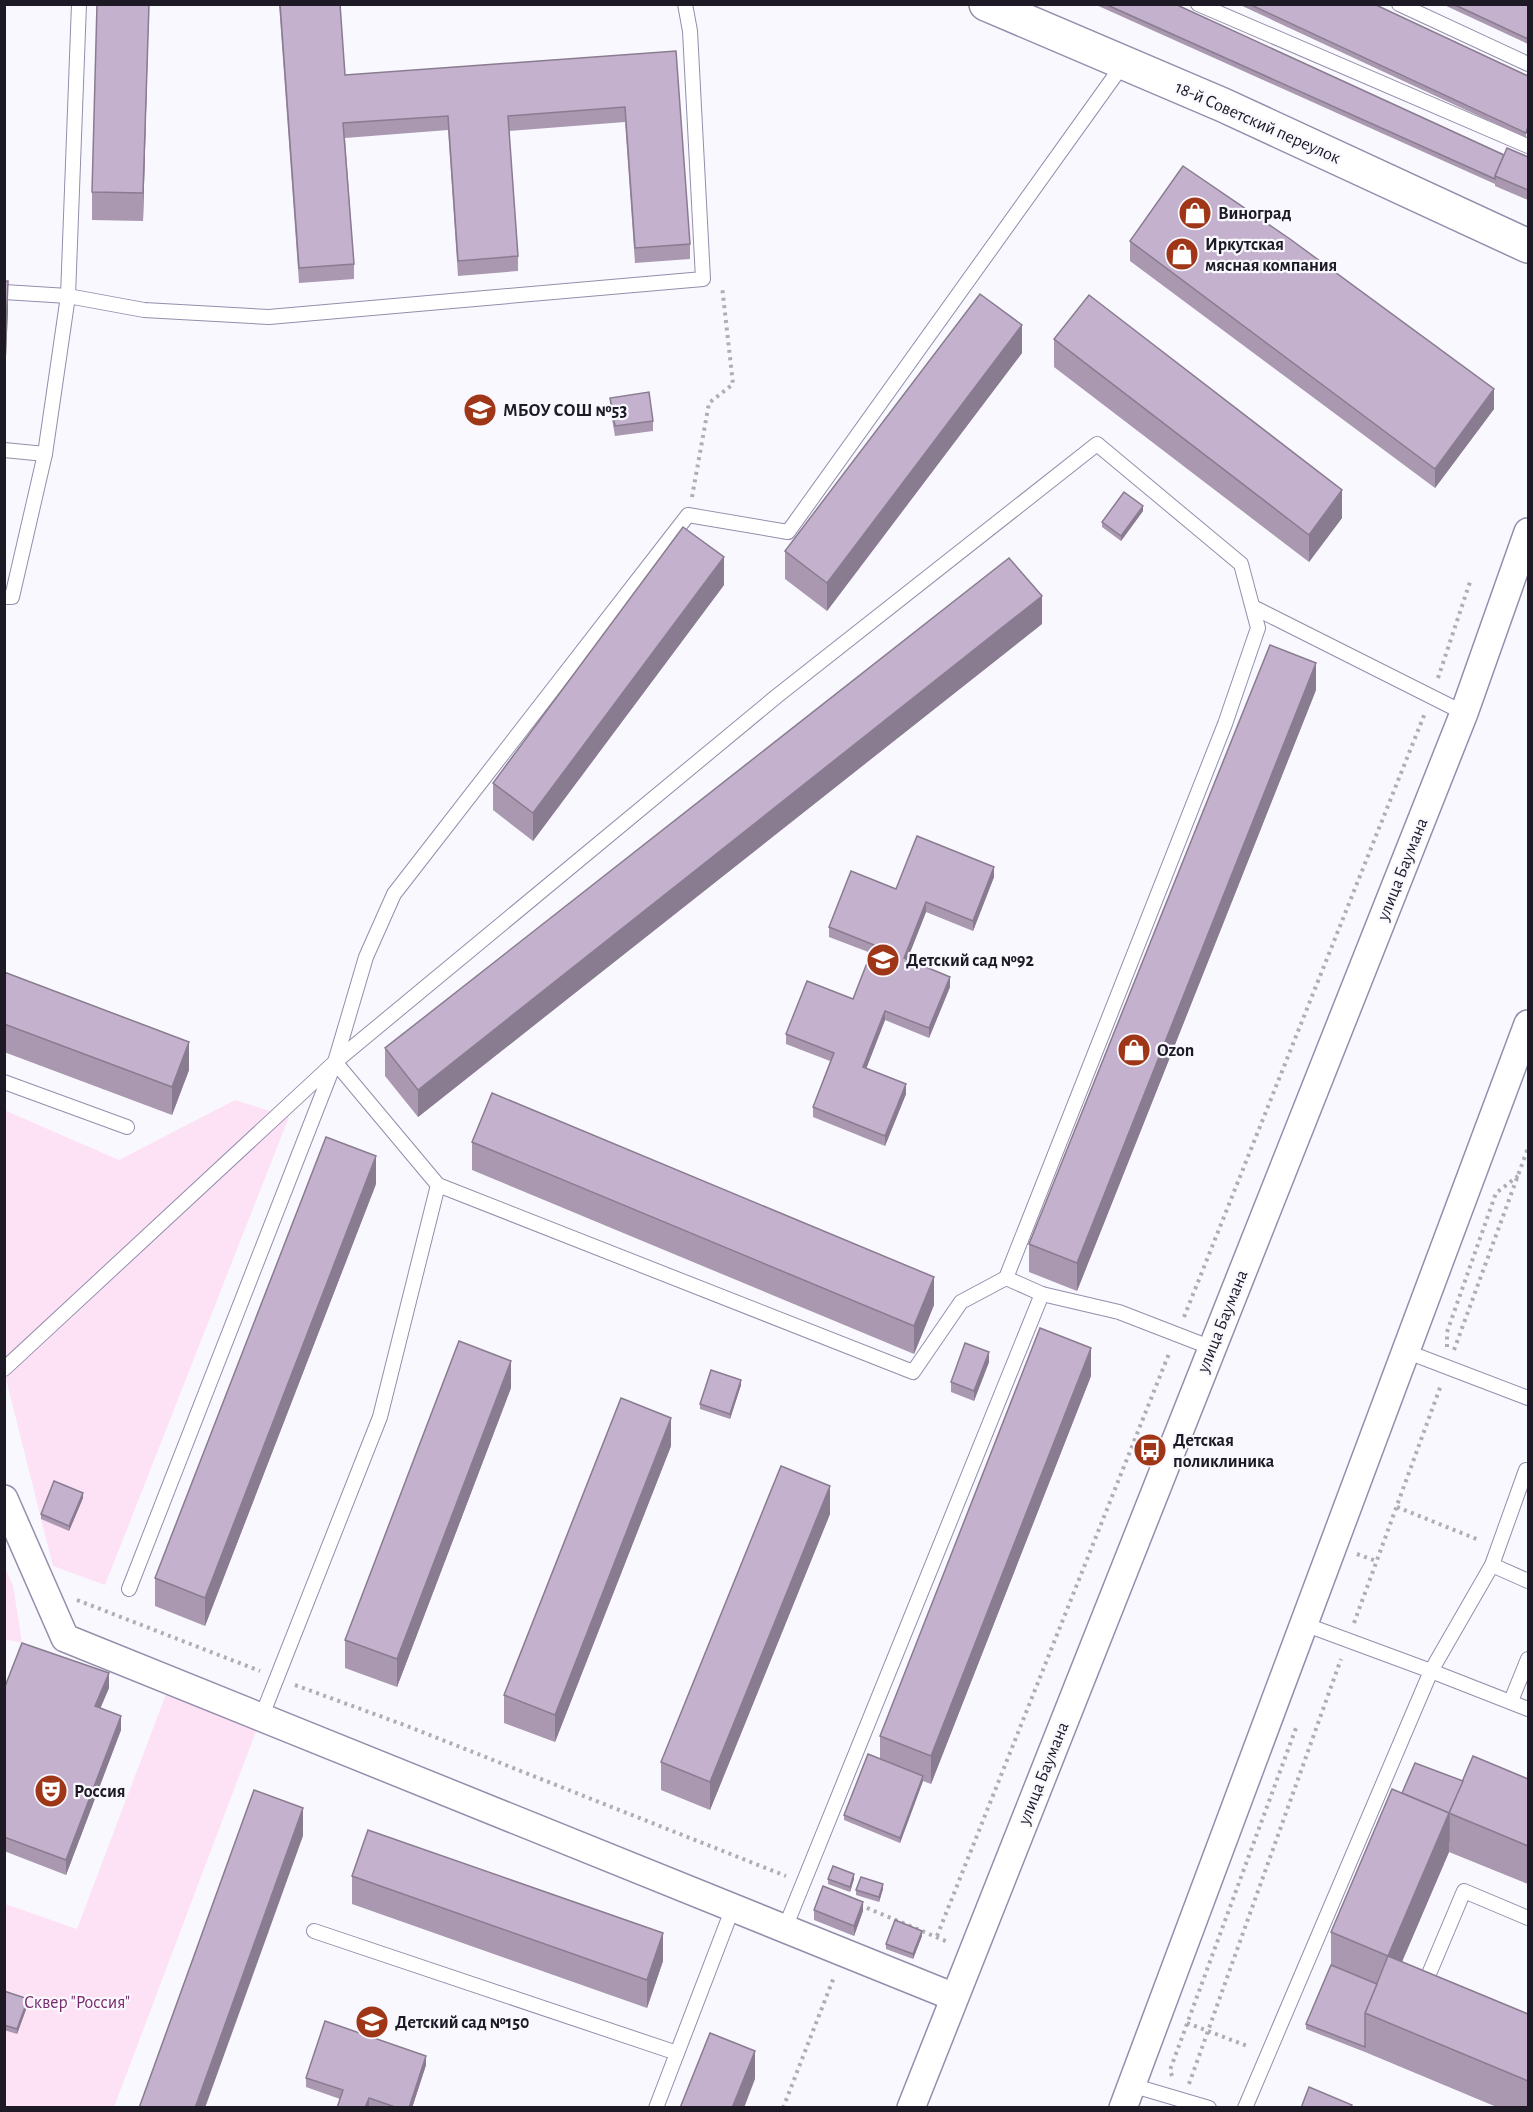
<svg xmlns="http://www.w3.org/2000/svg" width="1533" height="2112" viewBox="0 0 1533 2112" font-family="'Alegreya Sans',sans-serif">
	<rect width="100%" height="100%" fill="#f9f8fe"/>
	<g fill="#fde1f5">
		<path d="M235 1100 289 1117 105 1585 53 1566 5 1375 4 1110 119 1160Z"/>
		<path d="M4 1566 13 1585 22 1643 5 1639Z"/>
		<path d="M171 1681 261 1718 114 2107 5 2108V1904L77 1929Z"/>
	</g>
	<g fill="none" stroke-linecap="round" stroke-linejoin="round">
		<defs>
			<g id="service">
				<path d="M1198 4 1528 146"/>
				<path d="M1399 4 1528 64"/>
				<path d="M4 292 68 296 144 310 269 317 703 279 690 31 685 4"/>
				<path d="M4 450 45 454"/>
				<path d="M4 597H12L45 454 68 296 79 4"/>
				<path d="M1253 607 1464 713"/>
				<path d="M335 1062 438 1185 913 1372 961 1302 1006 1278 1042 1294 1119 1312 1212 1348"/>
				<path d="M4 1082 127 1127"/>
				<path d="M1405 1351 1528 1398"/>
				<path d="M4 1369 335 1062 777 696 1097 444 1241 564 1258 628 1225 724 1006 1278"/>
				<path d="M1526 1470 1492 1565 1431 1671 1528 1709"/>
				<path d="M1492 1565 1528 1581"/>
				<path d="M129 1589 335 1062 366 957 394 894 688 515 788 532 1124 63"/>
				<path d="M1511 1701 1528 1659"/>
				<path d="M261 1718 380 1417 438 1185"/>
				<path d="M785 1928 1042 1294"/>
				<path d="M314 1931 677 2053"/>
				<path d="M1435 1985 1426 1981 1464 1891 1528 1918"/>
				<path d="M1131 2085 1209 2108"/>
				<path d="M656 2108 732 1910"/>
				<path d="M1245 2108 1431 1671 1304 1624"/>
			</g>
			<g id="minor">
				<path d="M4 1499 65 1638 954 1997"/>
				<path d="M911 2108 1464 713 1528 532"/>
				<path d="M1123 2108 1528 1024"/>
			</g>
			<path id="tertiary" d="M986 4 1223 105 1528 246"/>
		</defs>
		<use href="#service" stroke="#948eac" stroke-width="16"/>
		<use href="#minor" stroke="#948eac" stroke-width="30"/>
		<use href="#tertiary" stroke="#948eac" stroke-width="36"/>
		<g stroke="#afadb5" stroke-width="4" stroke-dasharray="3 4.5" stroke-linecap="butt">
			<path d="M692 497 709 403 733 384 722 286"/>
			<path d="M1438 678 1470 582"/>
			<path d="M1184 1317 1425 713"/>
			<path d="M1447 1347V1332L1496 1193 1518 1176"/>
			<path d="M1454 1350 1528 1148"/>
			<path d="M1397 1507 1479 1540"/>
			<path d="M1357 1554 1376 1561"/>
			<path d="M77 1600 260 1671"/>
			<path d="M1354 1623 1441 1385"/>
			<path d="M295 1685 407 1726 786 1876"/>
			<path d="M860 1905 948 1942"/>
			<path d="M937 1936 1170 1351"/>
			<path d="M1187 2023 1250 2047"/>
			<path d="M1172 2076 1170 2070 1296 1728"/>
			<path d="M1189 2084 1341 1659"/>
			<path d="M783 2108 834 1977"/>
		</g>
		<use href="#service" stroke="#fff" stroke-width="14"/>
		<use href="#minor" stroke="#fff" stroke-width="27"/>
		<use href="#tertiary" stroke="#fff" stroke-width="33"/>
	</g>
	<g fill="#a998b0">
		<path d="M149 4 143 221 92 220V192Z"/>
		<path d="M279 4H340L345 75 676 51 690 244V259L635 263 625 122 509 131 518 256V271L458 276 448 130 345 138 354 264V279L299 283Z"/>
		<path d="M1094 4H1175L1504 155 1528 157V200L1495 186V184Z"/>
		<path d="M1238 4H1374L1528 76 1526 138Z"/>
		<path d="M1442 4H1528V44Z"/>
		<path d="M1130 241 1494 409 1435 488 1130 261Z"/>
		<path d="M4 281 8 309 6 357 4 356Z"/>
		<path d="M1054 339 1342 518 1309 562 1054 367Z"/>
		<path d="M1022 353 827 611 785 579V551Z"/>
		<path d="M610 398 653 421V431L615 436 610 408Z"/>
		<path d="M1143 511 1121 541 1102 527V522Z"/>
		<path d="M724 585 533 841 493 810V783Z"/>
		<path d="M1042 624 418 1117 385 1076V1048Z"/>
		<path d="M1316 690 1077 1291 1029 1272V1244Z"/>
		<path d="M994 877 973 931 926 912 907 960 950 987 929 1038 885 1020 866 1069 906 1094 885 1146 813 1117V1107L830 1061 786 1044V1034L853 999 871 953 829 937V927L896 889Z"/>
		<path d="M4 972 189 1070 172 1115 4 1052Z"/>
		<path d="M472 1142 934 1305 914 1354 472 1170Z"/>
		<path d="M376 1184 205 1626 155 1606V1578Z"/>
		<path d="M989 1362 974 1401 951 1392V1382Z"/>
		<path d="M1091 1376 931 1784 923 1781 900 1843 844 1820V1815L880 1759V1736Z"/>
		<path d="M741 1385 730 1419 700 1409V1404Z"/>
		<path d="M511 1388 397 1687 345 1668V1640Z"/>
		<path d="M671 1446 555 1742 504 1723V1695Z"/>
		<path d="M83 1498 69 1531 41 1519V1514Z"/>
		<path d="M830 1514 710 1810 661 1790V1762Z"/>
		<path d="M109 1688 100 1708 121 1730 66 1875 4 1851V1689Z"/>
		<path d="M1528 1779V1884L1449 1852 1402 1962 1528 2014V2108H1499L1365 2052 1306 2029V2024L1331 1965V1932L1402 1793 1463 1781Z"/>
		<path d="M352 1876 663 1961 647 2008 352 1904Z"/>
		<path d="M828 1879H854L850 1892 828 1884Z"/>
		<path d="M883 1889 879 1902 856 1895V1890Z"/>
		<path d="M814 1910 863 1911 854 1936 814 1920Z"/>
		<path d="M922 1936 913 1959 886 1949V1944Z"/>
		<path d="M4 1991 28 2004 17 2034 4 2030Z"/>
		<path d="M426 2065 412 2108H337L340 2099 306 2087V2078Z"/>
	</g>
	<g fill="#897c90">
		<path d="M149 4 143 221V193Z"/>
		<path d="M8 281V309L6 357V329Z"/>
		<path d="M1022 325V353L827 611V583Z"/>
		<path d="M1494 389V409L1435 488V469Z"/>
		<path d="M1342 490V518L1309 562V535Z"/>
		<path d="M1143 506V511L1121 541V536Z"/>
		<path d="M724 557V585L533 841V813Z"/>
		<path d="M1042 596V624L418 1117V1090Z"/>
		<path d="M1316 663V690L1077 1291V1263Z"/>
		<path d="M994 867V877L973 931V921Z"/>
		<path d="M926 902V912L904 968V958Z"/>
		<path d="M950 977V987L929 1038V1028Z"/>
		<path d="M885 1011V1020L863 1077V1067Z"/>
		<path d="M189 1042V1070L172 1115V1087Z"/>
		<path d="M906 1084V1094L885 1146V1136Z"/>
		<path d="M376 1156V1184L205 1626V1598Z"/>
		<path d="M934 1277V1305L914 1354V1326Z"/>
		<path d="M1091 1348V1376L931 1784V1756Z"/>
		<path d="M989 1352V1362L974 1401V1391Z"/>
		<path d="M511 1361V1388L397 1687V1659Z"/>
		<path d="M741 1380V1385L730 1419V1414Z"/>
		<path d="M671 1418V1446L555 1742V1715Z"/>
		<path d="M830 1486V1514L710 1810V1782Z"/>
		<path d="M83 1493V1498L69 1531V1526Z"/>
		<path d="M109 1673V1688L95 1721V1706Z"/>
		<path d="M121 1716V1730L66 1875V1860Z"/>
		<path d="M923 1776V1781L900 1843V1838Z"/>
		<path d="M303 1808V1836L205 2108H195Z"/>
		<path d="M1449 1813V1852L1388 1994V1956Z"/>
		<path d="M854 1874V1879L850 1892V1887Z"/>
		<path d="M883 1884V1889L879 1902V1897Z"/>
		<path d="M863 1902V1911L854 1936V1926Z"/>
		<path d="M922 1931V1936L913 1959V1954Z"/>
		<path d="M663 1933V1961L647 2008V1980Z"/>
		<path d="M28 1999V2004L17 2034V2029Z"/>
		<path d="M755 2051V2079L744 2108H732Z"/>
		<path d="M426 2056V2065L412 2108H409Z"/>
		<path d="M369 2098V2108H365Z"/>
	</g>
	<g fill="#c4b1cd" stroke="#897c90" stroke-width="1.5">
		<path d="M97 4H149L143 193 92 192Z"/>
		<path d="M280 4H340L345 75 676 51 690 244 635 248 625 107 508 116 518 256 458 261 448 116 343 123 354 264 299 268Z"/>
		<path d="M1105 4H1175L1504 155 1495 176V179Z"/>
		<path d="M1249 4H1374L1528 76V127L1526 133Z"/>
		<path d="M1453 4H1528V39Z"/>
		<path d="M1507 148 1528 157V190L1495 176Z"/>
		<path d="M1183 166 1290 239 1494 389 1435 469 1130 241Z"/>
		<path d="M4 281H8L6 329H4Z"/>
		<path d="M980 294 1022 325 827 583 785 551Z"/>
		<path d="M1089 295 1342 490 1309 535 1054 339Z"/>
		<path d="M649 392 653 421 615 426 610 398Z"/>
		<path d="M1124 492 1143 506 1121 536 1102 522Z"/>
		<path d="M683 527 724 557 533 813 493 783Z"/>
		<path d="M1009 558 1042 596 418 1090 385 1048Z"/>
		<path d="M1270 645 1316 663 1077 1263 1029 1244Z"/>
		<path d="M917 836 994 867 973 921 926 902 904 958 950 977 929 1028 885 1011 863 1067 906 1084 885 1136 813 1107 834 1053 786 1034 807 981 853 999 874 945 829 927 851 871 896 889Z"/>
		<path d="M4 972 189 1042 172 1087 4 1024Z"/>
		<path d="M492 1093 934 1277 914 1326 472 1142Z"/>
		<path d="M326 1137 376 1156 205 1598 155 1578Z"/>
		<path d="M1040 1328 1091 1348 931 1756 880 1736Z"/>
		<path d="M459 1341 511 1361 397 1659 345 1640Z"/>
		<path d="M965 1343 989 1352 974 1391 951 1382Z"/>
		<path d="M711 1370 741 1380 730 1414 700 1404Z"/>
		<path d="M621 1398 671 1418 555 1715 504 1695Z"/>
		<path d="M781 1466 830 1486 710 1782 661 1762Z"/>
		<path d="M54 1481 83 1493 69 1526 41 1514Z"/>
		<path d="M22 1643 109 1673 95 1706 121 1716 66 1860 4 1837V1689Z"/>
		<path d="M868 1754 923 1776 900 1838 844 1815Z"/>
		<path d="M1473 1756 1528 1779V1846L1449 1813Z"/>
		<path d="M1415 1763 1463 1781 1449 1813V1842V1813L1402 1793Z"/>
		<path d="M1392 1789 1449 1813 1388 1956 1331 1932Z"/>
		<path d="M254 1790 303 1808 195 2108H139Z"/>
		<path d="M368 1830 663 1933 647 1980 352 1876Z"/>
		<path d="M833 1866 854 1874 850 1887 828 1879Z"/>
		<path d="M861 1877 883 1884 879 1897 856 1890Z"/>
		<path d="M823 1886 863 1902 854 1926 814 1910Z"/>
		<path d="M895 1920 922 1931 913 1954 886 1944Z"/>
		<path d="M1388 1956 1528 2014V2081L1365 2013Z"/>
		<path d="M1331 1965 1377 1984 1365 2013V2047L1306 2024Z"/>
		<path d="M4 1991 28 1999 17 2029 4 2025Z"/>
		<path d="M325 2021 426 2056 409 2108H398L369 2098 365 2108H337L343 2090 306 2078Z"/>
		<path d="M710 2033 755 2051 732 2108H680Z"/>
		<path d="M1309 2087 1352 2105 1350 2108H1301Z"/>
	</g>
	<defs>
		<symbol id="shop-disc" viewBox="-11 -11 22 22"><circle r="9.5" fill="#9e3617" stroke="#f9f8fe"/><path d="M-5-2.5h2.3a2.7 3.5 0 0 1 5.4 0H5L5.5 6h-11ZM-1.5-2.5h3a1.5 2.3 0 0 0-3 0Z" fill="#fff"/></symbol>
		<symbol id="school-disc" viewBox="-11 -11 22 22"><circle r="9.5" fill="#9e3617" stroke="#f9f8fe"/><path d="M0-5L7-2L0 1L-7-2ZM-4 1L0 2.5L4 1V4Q0 6-4 4Z" fill="#fff"/></symbol>
		<symbol id="bus-disc" viewBox="-11 -11 22 22"><circle r="9.5" fill="#9e3617" stroke="#f9f8fe"/><path d="M-5-6H5V4H4V6H2V4H-2V6H-4V4H-5ZM-3.5-4V0h7V-4ZM-3.5 1.2v1.5H-2V1.2ZM2 1.2v1.5H3.5V1.2Z" fill="#fff"/></symbol>
		<symbol id="theatre-disc" viewBox="-11 -11 22 22"><circle r="9.5" fill="#9e3617" stroke="#f9f8fe"/><path d="M-5-5.5Q0-4 5-5.5V0Q5 5 0 6Q-5 5-5 0ZM-3.3-2.5H-1v1.5H-3.3ZM1-2.5H3.3v1.5H1ZM-2.8 1Q0 5.5 2.8 1Z" fill="#fff"/></symbol>
	</defs>
	<g fill-rule="evenodd">
		<use href="#shop-disc" x="1176" y="194" width="38" height="38"/>
		<use href="#shop-disc" x="1163" y="235" width="38" height="38"/>
		<use href="#school-disc" x="461" y="391" width="38" height="38"/>
		<use href="#school-disc" x="864" y="941" width="38" height="38"/>
		<use href="#shop-disc" x="1115" y="1031" width="38" height="38"/>
		<use href="#bus-disc" x="1131" y="1431" width="38" height="38"/>
		<use href="#theatre-disc" x="32" y="1772" width="38" height="38"/>
		<use href="#school-disc" x="353" y="2003" width="38" height="38"/>
	</g>
	<g text-anchor="middle" stroke-width="4.5" stroke-linejoin="round" paint-order="stroke">
		<g font-size="18" fill="#1d1a26" stroke="#f9f8fe">
			<text transform="translate(1258 122) rotate(24)" y="6">18-й Советский переулок</text>
			<text transform="translate(1402 869) rotate(-68)" y="6">улица Баумана</text>
			<text transform="translate(1222 1321) rotate(-68)" y="6">улица Баумана</text>
			<text transform="translate(1043 1773) rotate(-68)" y="6">улица Баумана</text>
		</g>
		<g font-size="18" font-weight="bold" fill="#1d1a26" stroke="#f9f8fe" text-anchor="start">
			<text x="1218" y="219">Виноград</text>
			<text x="1205" y="250">Иркутская<tspan x="1205" dy="21">мясная компания</tspan></text>
			<text x="503" y="416">МБОУ СОШ №53</text>
			<text x="906" y="966">Детский сад №92</text>
			<text x="1157" y="1056">Ozon</text>
			<text x="1173" y="1446">Детская<tspan x="1173" dy="21">поликлиника</tspan></text>
			<text x="74" y="1797">Россия</text>
			<text x="395" y="2028">Детский сад №150</text>
		</g>
		<g font-size="18" fill="#7b296c" stroke="#f9f8fe">
			<text x="77" y="2008">Сквер "Россия"</text>
		</g>
	</g>
	<rect width="1533" height="2112" fill="none" stroke="#1d1a26" stroke-width="12"/>
</svg>
